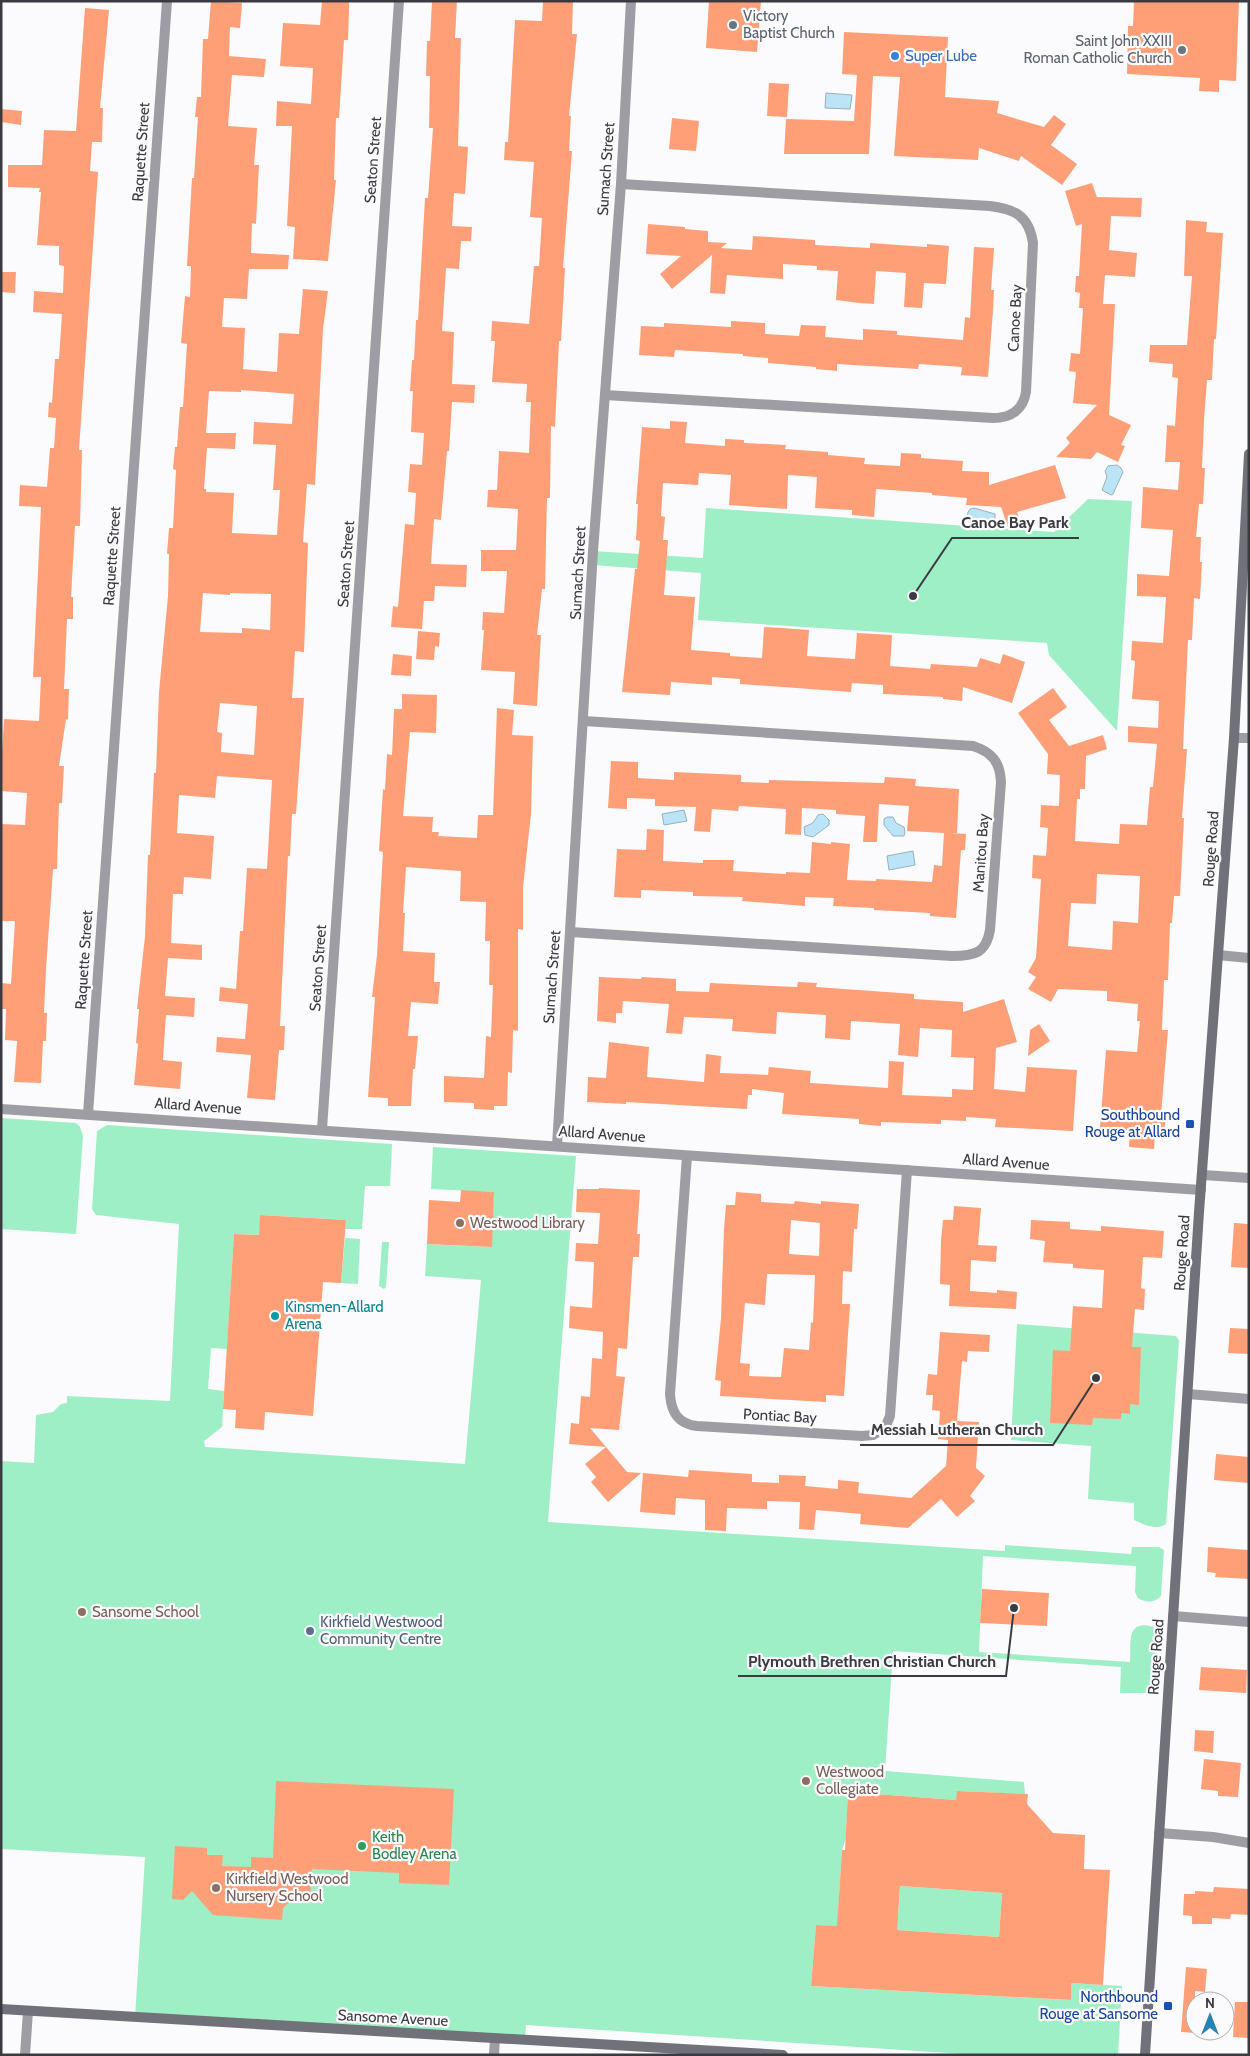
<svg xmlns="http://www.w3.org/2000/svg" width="1250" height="2056" viewBox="0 0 1250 2056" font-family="Cabin,sans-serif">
	<rect width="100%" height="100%" fill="#fbfbfd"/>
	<g fill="#9eeec6">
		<path d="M1088 499 1132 501 1117 731 1049 655 1047 643 698 620 701 573 593 565V551L703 558 706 508 1054 532Z"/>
		<path d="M1 1118 76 1123 80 1127 83 1136 76 1234 1 1229Z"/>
		<path d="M107 1125 392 1144 390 1186H365L362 1229H345L346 1220 261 1215 259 1235 234 1234 227 1349 211 1348 208 1389 224 1391 222 1427 204 1441 205 1447 465 1464 481 1280 425 1276 427 1244 491 1247 494 1192 431 1189 433 1147 576 1156 548 1522 1005 1551V1545L1131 1554 1132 1547H1159L1164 1550 1161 1596C1155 1603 1145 1603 1138 1598L1135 1592 1136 1566 983 1556 979 1652 1130 1662C1131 1653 1129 1641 1132 1633 1136 1622 1152 1624 1159 1631L1155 1690 1150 1693H1120L1121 1667 893 1651 885 1771 1024 1782 1025 1794 958 1791 956 1800 848 1792 846 1838 842 1850 838 1914 848 1927 816 1925 811 1986 1070 2000 1071 1983 1122 1986 1118 2055H979L526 2025 525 2039 135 2018 145 1857 1 1849V1461L34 1463 36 1415 53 1412 61 1404 67 1403V1396L170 1401 179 1224 96 1215 92 1209 97 1131Z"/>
		<path d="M345 1238 360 1239 358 1284 341 1283Z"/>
		<path d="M382 1242H389L386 1287 384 1289 379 1286Z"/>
		<path d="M1017 1324 1176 1336 1179 1341 1166 1524C1156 1531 1143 1524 1134 1520V1503L1088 1499 1091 1446 1011 1440Z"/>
		<path d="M900 1886 1002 1893 999 1937 883 1929 898 1917Z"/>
	</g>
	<g fill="#bbe4f7" stroke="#95b1c0">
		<path d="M826 93 852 95 850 109 825 108Z"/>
		<path d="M1117 465 1121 468 1123 472 1113 494 1111 495 1102 490 1107 477 1105 471 1108 466Z"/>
		<path d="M974 508 995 514V520L987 522 970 521C966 517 967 513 970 509Z"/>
		<path d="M684 810 687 821 664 825 662 814Z"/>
		<path d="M823 814 829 820V825L813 837 805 835 804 827 813 823 818 815Z"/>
		<path d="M887 817H893L896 823 904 827 905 832 904 836H893L884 825V819Z"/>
		<path d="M913 851 915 865 889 870 887 856Z"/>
	</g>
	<g fill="#fe9f78" fill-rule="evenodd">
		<path d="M211 1 242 3 240 28 230 27 229 56 266 59 264 77 232 75 228 126 257 128 254 165H259L256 224 252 223 251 253 289 255 288 269H249L247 299 224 298 222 327 245 328 243 369 277 372 279 333 299 334 303 289 328 291 323 329 315 485 307 484 303 542 308 543 304 652 295 651 292 698H304L296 814H292L290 856H288L280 1026H285L284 1050H279L275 1100 247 1098 251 1055 216 1052 217 1037 245 1039 248 1004 219 1001 220 987 236 989 240 931H243L247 868 267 869 272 780 217 776 215 798 179 795 177 833 214 836 211 879 184 877 183 894H173L171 943 202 945V960L168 958 165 996 195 998 194 1017 166 1015 163 1060 182 1062 180 1089 134 1085 138 1044 136 1043 139 1009H137L145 936 148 855H150L154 773H156L159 692 168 596 169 554H167L169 528H173L176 470 173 469 175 447H177L180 407H183L187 344 181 343 185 296 190 297 191 266H187L192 178H194L198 117H195L197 97H201L203 39H208ZM241 390 294 394 292 424 254 422 253 444 276 445 273 490H280L277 535 232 533 234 493 206 492V489H204L207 448 235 449 236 433H206L209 391 241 392ZM203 593 230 595V593L271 594 270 630 242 628V633L200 632ZM220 703 257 706 254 755 221 752 222 733 217 732Z"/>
		<path d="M322 1H349V10L348 40H344L339 118H336L334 180H336L328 261 293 259 295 227 287 226 292 126H276L277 101 311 104 313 68 280 66 283 23 320 25Z"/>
		<path d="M432 1H457L455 38H461L458 146 468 147 465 194 454 193 452 226 472 227 471 241H461L459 269 446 268 442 331 454 332 452 384 475 385 474 403 452 402 449 451H447L441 520 434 519 431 564 467 565 466 587 435 586 434 601H424L422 629 391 627 393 606 398 607 405 524 414 525 416 493 408 492 410 464 422 465 424 433 411 432 413 391H410L412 360H414L416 320H418L425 198H428L433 128H429L430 76H426L427 41H430Z"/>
		<path d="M543 1H573L572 34H577L569 116H571L569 151H572L563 268H565L561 341H559L555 427 551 426 550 498H547L545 589H542L537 635H541L537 706 513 704 515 672 481 670 484 630H482L483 612 504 613 507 571H481V550H516L518 509 487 507 488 490H497L499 451 529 453 531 402H526L527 384 492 382 495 341H491L492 321 529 324 534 266H539L542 218 530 217 534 162 504 160 505 142H508L515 20 542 21Z"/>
		<path d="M709 1H761L757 52 706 48Z"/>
		<path d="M1134 1H1239L1236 81 1219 80V92L1199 91 1200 78 1127 74 1128 26H1133Z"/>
		<path d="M85 8 109 10 100 108H103L102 142H92L90 171 98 172 79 450H82L80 526H75L71 597H73V619H67L64 689H69L68 720 66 719 59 766H64L62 803H59L57 869H53L46 969 44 1013H47L46 1041H43L41 1083 14 1082 17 1041 5 1040 6 1009H1V983L11 984 15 921H1V824L25 825 27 793 1 791V772L4 719 39 721 41 677H33L41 507 19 506 20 485 47 487 50 448H54L56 418 48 417 49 402 52 403 55 359H59L62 314 33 312 34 291 63 293 64 266 59 265V246L37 245 41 192H39L40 188 8 187V165H42L44 130 76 131Z"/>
		<path d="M844 32 948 37 945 97 999 101 997 113 1044 127 1054 115 1066 124 1051 145 1077 164 1062 185 1021 156 1019 161 979 148 978 160 894 156 900 77 873 76 869 154H784L786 119 854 121 857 75 842 74Z"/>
		<path d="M769 83 789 84 787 117 767 116Z"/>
		<path d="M1 109 22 111 21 125 1 122Z"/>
		<path d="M672 118 699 121 696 151 669 149Z"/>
		<path d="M1092 183 1097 197 1142 198 1141 217 1111 216 1109 250 1137 253 1135 277 1105 275 1103 304H1115L1109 415 1131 425 1121 445 1125 446 1118 462 1097 452 1091 459 1056 457 1070 443 1066 438 1097 405 1073 403 1076 372 1069 371 1071 353 1080 354 1083 308H1079L1080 293 1075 292 1076 276H1079L1082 224 1076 226 1065 191Z"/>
		<path d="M1186 220 1207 222 1206 232 1223 233 1216 339H1214L1212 380H1207L1204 420 1202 468H1205L1203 504H1199L1196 537H1201L1200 562H1202L1200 599 1194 598 1192 640H1188L1183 749H1187L1182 818H1184L1180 896H1174L1172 923H1170L1168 980H1164L1162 1030H1168L1161 1115H1166L1164 1135H1155L1154 1149 1129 1147 1130 1130 1100 1128 1106 1050 1137 1052 1140 1021H1137L1138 1004 1107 1001V991L1058 989 1051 1002 1028 989 1036 977 1028 972 1036 958 1041 879 1032 878 1033 855 1046 856 1048 828 1040 827 1041 805 1059 806 1060 775 1047 774 1048 754 1018 713 1053 688 1067 707 1049 720 1069 746 1103 735 1107 749 1086 756 1085 789H1080V799H1077L1075 841 1119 844 1120 824 1147 825 1150 787H1153L1157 744 1128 742V726L1158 728 1159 701 1132 699 1135 661 1131 660 1132 641 1163 643 1166 597 1137 596V574L1169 576 1173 530 1141 528 1143 487 1178 490 1180 462H1165L1167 425 1175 426 1178 378 1172 377 1173 364 1149 362 1150 345H1187L1192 276H1184ZM1097 874 1140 876 1138 923 1113 921 1112 950 1068 946 1071 903 1096 904Z"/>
		<path d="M648 224 685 227V229L708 231V242L727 243 721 248 752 250 753 236 815 240V245L870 248V243L927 247V244L949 246 946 284 924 283 922 308 904 307 906 273 876 271 874 304 859 303 836 300 838 271 817 270V266L783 264V279L727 275 725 294 710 293 712 255 672 289 660 274 681 256 646 254Z"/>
		<path d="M974 247 994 248 991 290H994L993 310 988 377 961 375 962 367 919 364 918 369 837 364V371L816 369V367L768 363V358L743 356V354L675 350 674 357 639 355 641 326 664 327V323L731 327V321L765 323V334L799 336 801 325 826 326 825 337 863 340V329L897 331V335L963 340 965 317 970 318Z"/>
		<path d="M1 272H16L15 293 1 292Z"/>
		<path d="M670 421 687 422 685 443 725 446V439L744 440V443L786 445 785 449 828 452V455L865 458 864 464 900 466 901 453 921 454V458L963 461 962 471 989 472V485L1055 465 1066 498 1017 512 1021 523 1008 527 1001 507 966 505 967 498 932 495V493L876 489 874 517 852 515V510L815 508 817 477 788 475 787 509 729 505 731 475 699 473 698 485 663 483 661 516 665 517 663 540H668L664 595 695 597 691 650 730 653V656L762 658 764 627 781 628 809 630 807 656 855 659 857 633 892 635 890 666 930 669 931 664 977 667 980 658 1000 664 1003 654 1025 662 1012 703 963 687 962 701 943 699V697L883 694V685L852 683 851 692 740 684V679L712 677V685L671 682 670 695 622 692 635 569H637L640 541 636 540 638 504H636L642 427 670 429Z"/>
		<path d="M418 631 440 633 439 647 435 646 434 660 416 659Z"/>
		<path d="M393 654 412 656 411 676 391 675Z"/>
		<path d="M402 694 437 695 436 733 410 732 403 816 433 817 432 832H439L438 836 477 838 478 815H493L497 708 514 710 512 735 533 736 531 814 523 887V930L518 929V1031L513 1030 512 1073 508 1072 507 1106H494V1110L474 1109V1103L444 1102V1076L484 1078 486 1036 491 1037 493 985H489L490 941H485L486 902 460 901 461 871 406 867 403 913H405L403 951 435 953 434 982H440L438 1004 411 1002 408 1036H418L415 1069H413L411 1106H388V1098L368 1097 375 997H372L377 955 383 852 379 851 383 789 385 790 387 754 392 755 394 709H402Z"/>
		<path d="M611 761 638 762V778L674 780V772L741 775V782L769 783V780L884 783 885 777 916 779 915 786 959 789 957 833H950L966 834 965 850H961L956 918 930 916V913L874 910V908L833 906 834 898 805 897V906L742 901 743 897 693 896V892L641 890V898L614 897 617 849 646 850 647 829 664 830 663 861 703 863V860H734L733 871 786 874V872L810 873 812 842 831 844V842L850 844 847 880 876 881V879L932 882 934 865 942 866 944 833 907 831 909 806 879 804 877 842H863L865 816 836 814V810L802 808 801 835 785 834 786 809 739 806 738 811 712 809 710 832 694 831 696 807 655 806V799L627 798V809L608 808Z"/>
		<path d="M599 977 641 979 642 977 676 979V991L709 992 710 983 797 987 798 982 817 983 816 987 914 994V999L963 1002V1012L1004 999 1017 1042 996 1048 994 1089 1025 1092 1027 1067 1077 1070 1073 1131 995 1127 996 1119 966 1117V1121L941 1120V1124L881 1122V1126L859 1124V1119L782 1114 784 1093 752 1089V1095H748L747 1109 626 1102V1104L587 1102 588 1077 606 1078 609 1042 649 1047 647 1077 704 1082 706 1054 721 1056 720 1073 768 1075 769 1067 811 1071 810 1083 888 1088 889 1061 904 1062 902 1095 952 1097V1089L973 1090 974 1058 951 1057 952 1030 920 1028 918 1057 898 1055 900 1024 851 1021 850 1040 825 1038 826 1015 777 1012 776 1034 732 1031 733 1019 684 1017 682 1034 666 1033 669 1004 623 1001 622 1013H616V1023L597 1021Z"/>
		<path d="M1039 1024 1050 1041 1028 1056 1030 1030Z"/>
		<path d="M599 1188 640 1190 637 1234H640L639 1257H633L627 1349 618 1348 616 1376 625 1377 619 1430 590 1428 606 1447 569 1444 571 1423 579 1424 581 1396 590 1397 592 1358 602 1359 603 1332 569 1328 570 1306 592 1308 594 1262 575 1261 576 1243 598 1244 600 1213 576 1212 577 1189H599Z"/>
		<path d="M461 1190 494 1192 492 1247 427 1244 429 1200 460 1202Z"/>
		<path d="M736 1192 761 1194V1202L794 1204 795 1201 821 1204V1201L859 1204 857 1229H854L852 1272 843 1271 842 1304H850L844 1396 826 1395V1402L720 1396 721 1381 715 1380 721 1318 724 1229 726 1205H735ZM791 1220 820 1223 819 1256 789 1254ZM767 1274 815 1275 813 1323 811 1322 809 1350 784 1348 781 1377 749 1376 750 1364 740 1363 745 1303 765 1305Z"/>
		<path d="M954 1206 981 1208 978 1245 997 1246 996 1262 971 1260 970 1291 997 1293V1290L1017 1292 1016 1309 949 1306 950 1285 940 1284 941 1240 943 1220H953Z"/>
		<path d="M260 1215 346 1220 341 1283 323 1282 313 1416 265 1412 264 1430 235 1428 236 1410 223 1409 234 1234 259 1235Z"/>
		<path d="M1031 1220 1070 1222V1229L1101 1231V1226L1164 1231 1162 1258 1143 1257 1141 1288 1145 1289 1144 1310 1135 1309 1132 1347H1141L1139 1405 1130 1404V1414L1121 1413V1419L1093 1418 1092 1425 1050 1423 1053 1350 1070 1351 1073 1306 1102 1308 1104 1270 1073 1268V1264L1043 1262 1045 1241 1030 1239Z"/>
		<path d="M1234 1223 1249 1224V1268L1231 1267Z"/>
		<path d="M1230 1328 1249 1329V1354L1228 1353Z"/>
		<path d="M940 1332 990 1335 989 1352 968 1351 967 1362 962 1361 957 1421 979 1422 976 1468 985 1476 970 1496 975 1501 957 1517 941 1499 908 1528 860 1524 861 1514 816 1510 814 1530 799 1529 800 1502 767 1501V1509L727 1508 726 1531 705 1530V1500L676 1498 675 1515 640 1512 643 1473 688 1477 689 1470 752 1474V1482L779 1483V1475L806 1476 805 1486 838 1489V1480L859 1482 858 1493 911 1498 946 1466 948 1440 938 1439 940 1411 932 1410 933 1395H926L928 1374 937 1375Z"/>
		<path d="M606 1447 627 1472 641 1473 608 1502 591 1482 596 1477 585 1464Z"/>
		<path d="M1216 1454 1249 1457V1483L1214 1480Z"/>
		<path d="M1208 1547 1249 1550V1579L1215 1577 1216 1573 1207 1572Z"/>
		<path d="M982 1589 1049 1593 1047 1626 980 1623Z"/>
		<path d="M1201 1667 1247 1670 1246 1693 1199 1690Z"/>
		<path d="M1195 1730 1214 1731 1213 1753 1194 1751Z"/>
		<path d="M1204 1759 1241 1763 1238 1797 1218 1796V1791L1201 1789Z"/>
		<path d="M276 1781 454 1789 449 1885 399 1883V1873L312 1869 310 1896 296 1895 283 1908 282 1920 213 1915 192 1891 183 1900 172 1899 175 1846 207 1848V1855H223L222 1866 251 1867V1857L273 1858Z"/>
		<path d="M957 1791 1028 1794 1027 1804 1053 1833 1085 1835 1084 1869 1110 1870 1103 1985 1071 1983V2000L811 1986 816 1925 837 1926 842 1850H845L848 1792 956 1800ZM900 1886 1002 1893 999 1937 897 1930Z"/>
		<path d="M1214 1887 1249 1889V1915L1231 1914 1230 1919 1212 1918V1924H1192V1916L1183 1915 1184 1894H1195V1891L1213 1892Z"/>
		<path d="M1186 1967 1207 1969 1205 1992 1195 1991V2033L1181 2032Z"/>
		<path d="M1235 2002H1249V2038L1233 2037Z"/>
	</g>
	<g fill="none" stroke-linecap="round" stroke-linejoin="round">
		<g stroke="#9d9da3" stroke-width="10">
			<path d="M605 395 993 418C1011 418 1023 410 1026 392L1033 243C1029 216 1015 209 990 206L621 184"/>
			<path d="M1234 738H1249"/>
			<path d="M570 932 952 956C975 956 986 953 990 930L1001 782C1000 762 992 752 973 746L584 721"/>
			<path d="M1218 955 1249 958"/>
			<path d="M1 1109 1201 1190"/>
			<path d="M88 1114 167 1"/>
			<path d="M322 1129 399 1"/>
			<path d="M557 1146 593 551 621 184 631 1"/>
			<path d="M687 1156 670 1394C671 1412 678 1424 697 1426L862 1436 873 1435 885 1428 890 1416 907 1170"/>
			<path d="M1203 1175 1249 1178"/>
			<path d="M1188 1394 1249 1399"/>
			<path d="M1173 1616 1249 1622"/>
			<path d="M1159 1833 1213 1837 1249 1843"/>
			<path d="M25 2055 28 2011"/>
			<path d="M494 2055 495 2038"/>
		</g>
		<g stroke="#707179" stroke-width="10">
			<path d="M1 2009 783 2055"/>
			<path d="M1145 2055 1199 1212 1234 738 1249 454"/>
		</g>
	</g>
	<g fill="#6b7280" stroke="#fbfbfd" stroke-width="2">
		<circle cx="733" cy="25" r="5"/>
		<circle cx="1182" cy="50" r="5"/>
	</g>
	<circle fill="#3f7fe0" stroke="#fbfbfd" stroke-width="2" cx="895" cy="56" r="5"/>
	<g fill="#1a4fb4" stroke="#fbfbfd" stroke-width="2">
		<rect x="1185" y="1119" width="10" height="10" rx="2.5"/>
		<rect x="1163" y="2001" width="10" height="10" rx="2.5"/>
	</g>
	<g fill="#8d6e63" stroke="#fbfbfd" stroke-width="2">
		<circle cx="460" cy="1223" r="5"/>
		<circle cx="82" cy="1612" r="5"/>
		<circle cx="806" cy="1781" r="5"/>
		<circle cx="216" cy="1888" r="5"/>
	</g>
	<circle fill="#0f9aa8" stroke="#fbfbfd" stroke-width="2" cx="275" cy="1316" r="5"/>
	<circle fill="#5c6f8a" stroke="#fbfbfd" stroke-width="2" cx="310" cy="1631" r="5"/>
	<circle fill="#2e9e5b" stroke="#fbfbfd" stroke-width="2" cx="362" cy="1846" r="5"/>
	<g text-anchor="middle" stroke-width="4.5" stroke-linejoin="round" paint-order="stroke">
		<g font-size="15" fill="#5b616d" stroke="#fbfbfd" text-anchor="start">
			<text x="743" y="21">Victory<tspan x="743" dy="17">Baptist Church</tspan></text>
			<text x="1172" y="46" text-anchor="end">Saint John XXIII<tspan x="1172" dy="17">Roman Catholic Church</tspan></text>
		</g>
		<g font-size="15" fill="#366cbe" stroke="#fbfbfd" text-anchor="start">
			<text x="905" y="61">Super Lube</text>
		</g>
		<g font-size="15" fill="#3b3a40" stroke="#fbfbfd">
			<text transform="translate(141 152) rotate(-86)" y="5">Raquette Street</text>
			<text transform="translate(373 160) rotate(-86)" y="5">Seaton Street</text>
			<text transform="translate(606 169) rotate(-86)" y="5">Sumach Street</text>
			<text transform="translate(1015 318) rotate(-87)" y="5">Canoe Bay</text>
			<text transform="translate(112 556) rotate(-86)" y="5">Raquette Street</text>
			<text transform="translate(346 564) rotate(-86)" y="5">Seaton Street</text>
			<text transform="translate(578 573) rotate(-87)" y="5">Sumach Street</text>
			<text transform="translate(1211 849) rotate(-86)" y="5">Rouge Road</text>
			<text transform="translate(981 853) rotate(-86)" y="5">Manitou Bay</text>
			<text transform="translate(84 960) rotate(-86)" y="5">Raquette Street</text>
			<text transform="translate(318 968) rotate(-86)" y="5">Seaton Street</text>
			<text transform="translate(552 977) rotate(-86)" y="5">Sumach Street</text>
			<text transform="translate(198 1106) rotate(4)" y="5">Allard Avenue</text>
			<text transform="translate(602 1134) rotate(4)" y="5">Allard Avenue</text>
			<text transform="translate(1006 1162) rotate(4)" y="5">Allard Avenue</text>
			<text transform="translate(1182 1253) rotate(-86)" y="5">Rouge Road</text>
			<text transform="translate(780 1416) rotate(3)" y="5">Pontiac Bay</text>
			<text transform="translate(1156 1657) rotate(-86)" y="5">Rouge Road</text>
			<text transform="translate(393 2018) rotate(3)" y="5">Sansome Avenue</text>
		</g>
		<g font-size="15" fill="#164399" stroke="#fbfbfd" text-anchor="end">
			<text x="1180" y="1120">Southbound<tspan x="1180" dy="17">Rouge at Allard</tspan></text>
			<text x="1158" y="2002">Northbound<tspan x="1158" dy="17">Rouge at Sansome</tspan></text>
		</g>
		<g font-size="15" fill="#785e54" stroke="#fbfbfd" text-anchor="start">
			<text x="470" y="1228">Westwood Library</text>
			<text x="92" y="1617">Sansome School</text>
			<text x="816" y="1777">Westwood<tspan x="816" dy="17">Collegiate</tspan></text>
			<text x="226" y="1884">Kirkfield Westwood<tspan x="226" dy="17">Nursery School</tspan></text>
		</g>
		<g font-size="15" fill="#0d838f" stroke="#fbfbfd" text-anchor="start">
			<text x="285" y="1312">Kinsmen-Allard<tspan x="285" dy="17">Arena</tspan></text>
		</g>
		<g font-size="15" fill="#4e5e75" stroke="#fbfbfd" text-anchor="start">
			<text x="320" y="1627">Kirkfield Westwood<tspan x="320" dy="17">Community Centre</tspan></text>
		</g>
		<g font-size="15" fill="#27864d" stroke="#fbfbfd" text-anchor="start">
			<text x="372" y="1842">Keith<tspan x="372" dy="17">Bodley Arena</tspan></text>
		</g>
	</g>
	<path fill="none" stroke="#3b3a40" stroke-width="2" d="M913 596L952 538H1079M1096 1378L1053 1445H860M1014 1608L1006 1676H738"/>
	<g fill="#3b3a40" stroke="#fbfbfd" stroke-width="2">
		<circle cx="913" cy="596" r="5"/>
		<circle cx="1096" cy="1378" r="5"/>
		<circle cx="1014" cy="1608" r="5"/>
	</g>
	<g font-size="16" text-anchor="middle" font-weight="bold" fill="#3b3a40" stroke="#fbfbfd" stroke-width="4.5" stroke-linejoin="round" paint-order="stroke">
		<text x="1015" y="528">Canoe Bay Park</text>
		<text x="957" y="1435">Messiah Lutheran Church</text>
		<text x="872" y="1667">Plymouth Brethren Christian Church</text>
	</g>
	<rect width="1250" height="2056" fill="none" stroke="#3b3a40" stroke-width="5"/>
	<g transform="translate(1210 2016)"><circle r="24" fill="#fbfbfd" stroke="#aeaeb1"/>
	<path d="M0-4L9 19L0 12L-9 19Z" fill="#2982b1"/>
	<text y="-8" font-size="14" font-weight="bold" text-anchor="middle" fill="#3b3a40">N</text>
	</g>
</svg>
